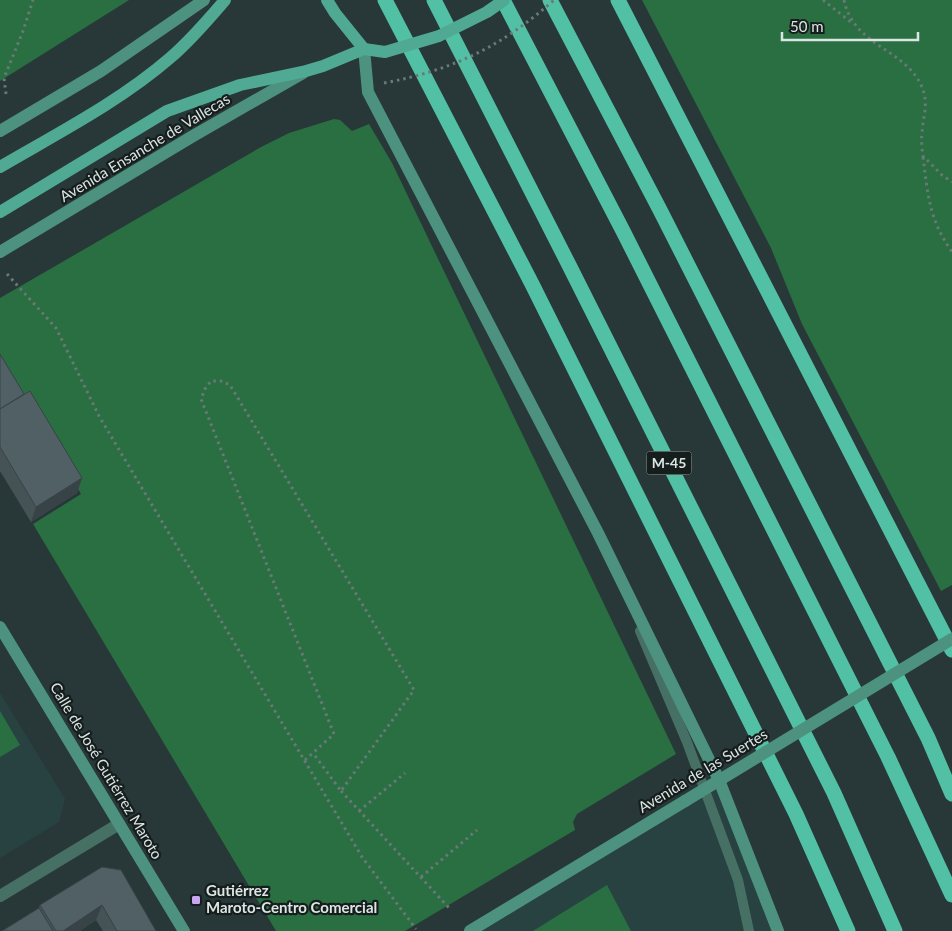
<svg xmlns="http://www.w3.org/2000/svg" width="952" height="931" viewBox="0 0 952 931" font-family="Lato,sans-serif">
	<rect width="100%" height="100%" fill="#283838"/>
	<g fill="#284242">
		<path d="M0 693 65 799 59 822 0 858Z"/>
		<path d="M719 780 778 931H470Z"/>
	</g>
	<g fill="#296f42">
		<path d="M0 0H129L0 81Z"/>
		<path d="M642 0H952V585L941 591 802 324 771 248Z"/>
		<path d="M334 119 340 120 352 131 369 124 392 163 676 754 577 814 573 822 575 830 405 931H276L33 524 81 494 0 354V298L261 147 289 133Z"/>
		<path d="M0 711 20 745 0 757Z"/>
		<path d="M607 885 631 931H533Z"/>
	</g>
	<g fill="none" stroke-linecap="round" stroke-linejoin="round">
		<g stroke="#6b7878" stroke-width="3" stroke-dasharray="2.5 4" stroke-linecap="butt">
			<path d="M823 0 852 23"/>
			<path d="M844 0C854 47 905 48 922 87 929 105 923 116 922 133 921 141 922 149 923 156L942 175 952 182"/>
			<path d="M6 94 4 78 23 31 33 0"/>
			<path d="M923 157C928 196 929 219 952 252"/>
			<path d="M7 274 56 328 99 416 362 857 416 929"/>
			<path d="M305 760 334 734 201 399 205 389 211 381H221L230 385 414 690 341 791 313 753"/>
			<path d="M341 791 450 909"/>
			<path d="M359 811 405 773"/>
			<path d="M421 877 477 830"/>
		</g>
		<path stroke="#477064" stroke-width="10" d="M640 631 687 742 738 880 749 931"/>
		<path stroke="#477064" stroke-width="12" d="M0 896 119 824"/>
		<g stroke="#4d917f" stroke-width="12">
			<path d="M364 49 368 92 598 533 719 780 778 931"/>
			<path d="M0 131 101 71 204 0"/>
			<path d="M0 252 193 136 303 73"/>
			<path d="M0 627 184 931"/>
			<path d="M470 931 685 801"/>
		</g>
		<g stroke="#50aa93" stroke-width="12">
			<path d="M0 167C58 133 119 102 170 58 190 41 208 20 225 0"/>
			<path d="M0 212 167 111 240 85 306 71 323 66 364 49 335 13 327 0"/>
		</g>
		<g stroke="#51c0a5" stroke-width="15">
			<path d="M385 0 532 284 796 814 848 931"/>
			<path d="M434 0 569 265 834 793 895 931"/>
			<path d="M503 0 623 231 888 757 952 895"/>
			<path d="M550 0 660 210 928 738 952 794"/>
			<path d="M618 0 952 650"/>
		</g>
		<path stroke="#6b7878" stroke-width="3" stroke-dasharray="2.5 4" stroke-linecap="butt" d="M384 83C453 70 501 47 554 0"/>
		<path stroke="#4d917f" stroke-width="12" d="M685 801 952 639"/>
		<path stroke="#50aa93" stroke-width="12" d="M364 49 385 52 439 36 487 12 504 0"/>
	</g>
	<g fill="#455357">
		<path d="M0 354 24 394 82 478 77 493 31 522 0 471Z"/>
		<path d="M102 867 156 931H103L96 920 80 931H2L39 908 40 905Z"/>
	</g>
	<g fill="#384347">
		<path d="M82 478 77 493 31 522 36 507Z"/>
		<path d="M102 905 96 920 80 931H63Z"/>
	</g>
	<g fill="#506065" stroke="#384347">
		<path d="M0 354 24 394 0 409Z"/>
		<path d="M30 391 82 478 36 507 0 447V409Z"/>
		<path d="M102 867 121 870 156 931H117L102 905 63 931H56L40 905Z"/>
		<path d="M39 908 53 931H2Z"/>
	</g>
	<rect fill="#c7a6ef" stroke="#161d1d" stroke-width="2" x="191" y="895" width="10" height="10" rx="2.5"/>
	<g text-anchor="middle" stroke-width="4.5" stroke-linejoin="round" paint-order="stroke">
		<rect fill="#161d1d" stroke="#a0a9a8" stroke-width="1" x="646.5" y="451.5" width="45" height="23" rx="4"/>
		<g font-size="14" font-weight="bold" fill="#dbe5e4">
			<text x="669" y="468">M-45</text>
		</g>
		<g font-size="15" fill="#dbe5e4" stroke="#161d1d">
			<text transform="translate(145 148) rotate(-31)" y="5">Avenida Ensanche de Vallecas</text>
			<text transform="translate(106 771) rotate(59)" y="5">Calle de José Gutiérrez Maroto</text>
			<text transform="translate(703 771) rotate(-31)" y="5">Avenida de las Suertes</text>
		</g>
		<g font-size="15" font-weight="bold" fill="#dbe5e4" stroke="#161d1d" text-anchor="start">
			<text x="206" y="896">Gutiérrez<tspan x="206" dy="17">Maroto-Centro Comercial</tspan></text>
		</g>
	</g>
	<path d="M782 32v8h136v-8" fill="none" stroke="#dbe5e4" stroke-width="2.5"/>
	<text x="790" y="32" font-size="15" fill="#dbe5e4" stroke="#161d1d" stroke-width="4" paint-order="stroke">50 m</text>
</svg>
